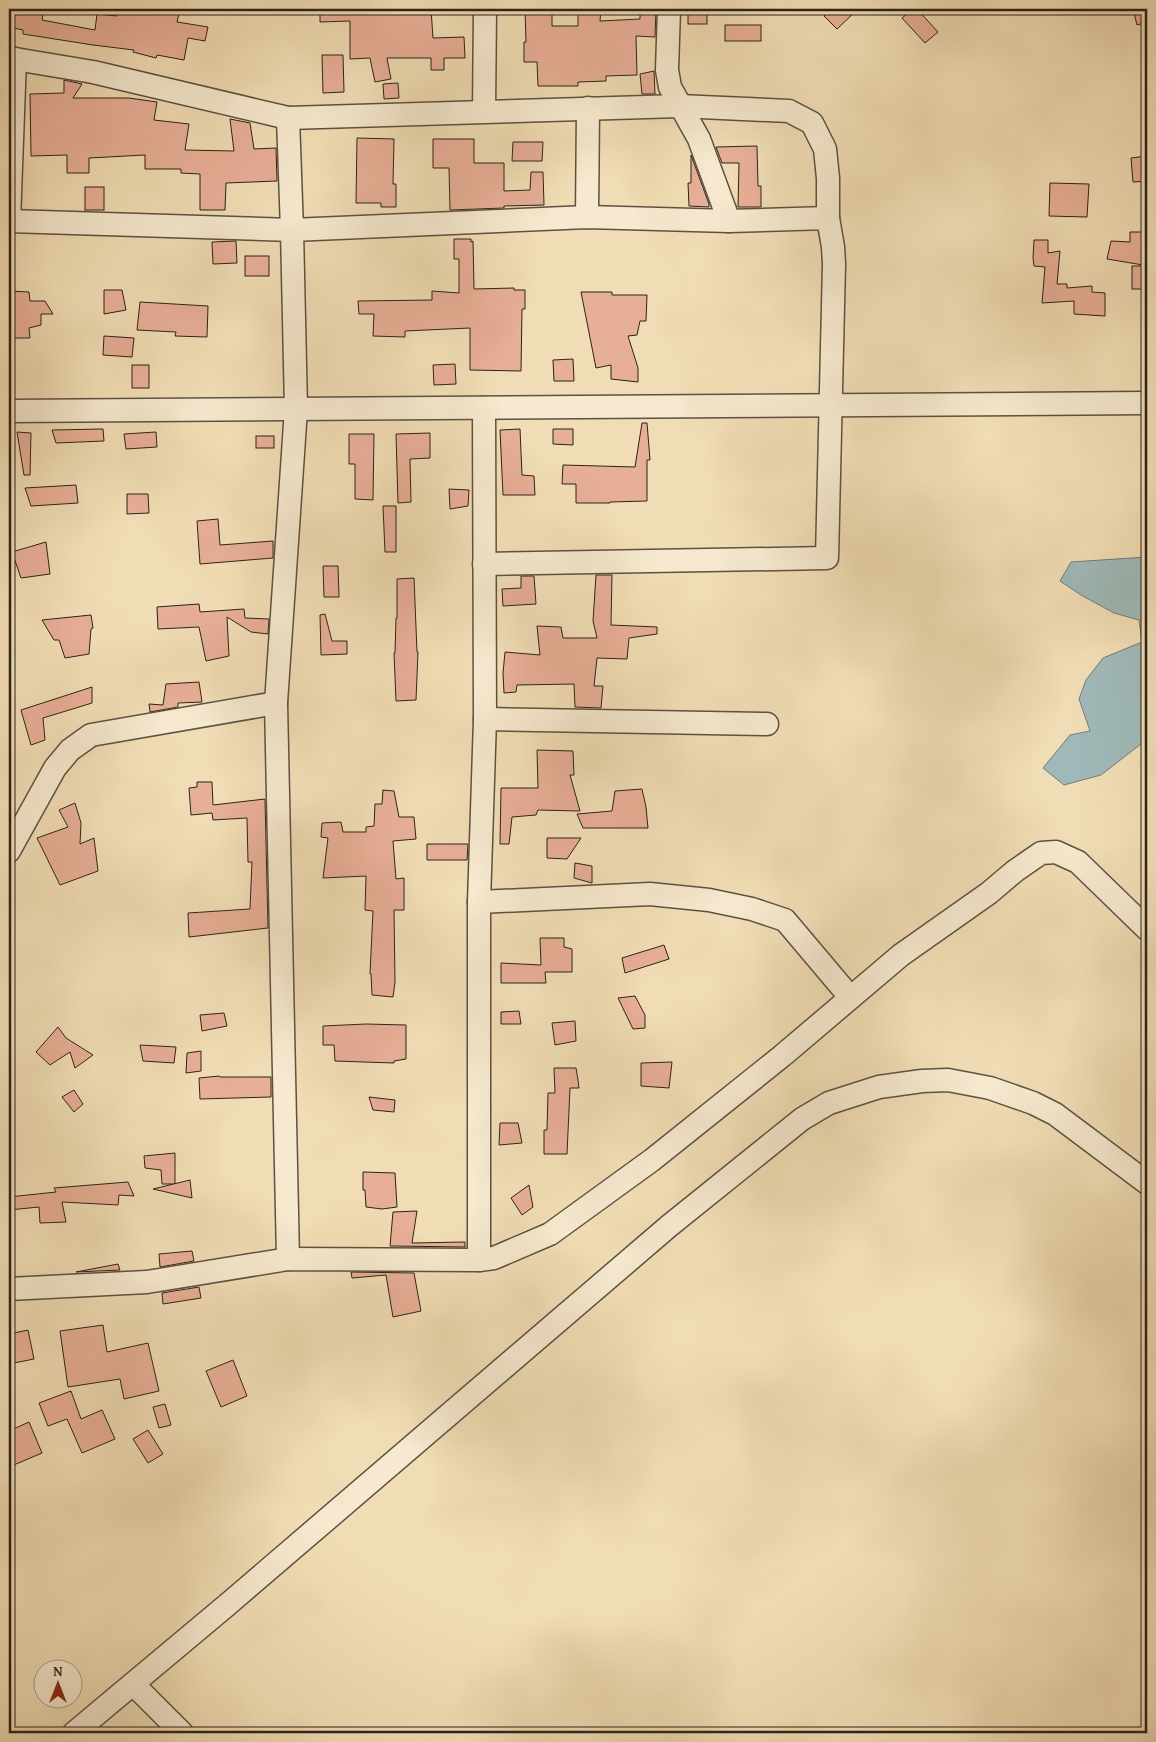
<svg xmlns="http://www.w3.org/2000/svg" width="1156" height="1742" viewBox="0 0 1156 1742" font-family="'Gentium Book Plus',serif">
	<rect width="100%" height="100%" fill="#f1ddb5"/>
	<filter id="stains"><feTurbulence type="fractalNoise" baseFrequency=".004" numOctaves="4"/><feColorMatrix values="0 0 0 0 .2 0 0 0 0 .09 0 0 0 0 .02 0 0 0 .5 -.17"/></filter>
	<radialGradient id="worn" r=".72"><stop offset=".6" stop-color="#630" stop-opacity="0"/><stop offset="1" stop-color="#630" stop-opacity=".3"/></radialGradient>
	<path fill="#9fb9b8" stroke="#717d79" d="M1147 557V735L1141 744 1101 775 1064 785 1043 768 1070 735 1090 731 1079 699 1086 680 1103 658 1142 642 1139 620 1114 613 1081 595 1060 581 1071 562Z"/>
	<g fill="#e8af97" stroke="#2b231a">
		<path d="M9 9H44L42 20 95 30 97 14 117 16 118 9H180L177 22 208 27 205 41 188 38 184 60 157 55 156 58 133 52 134 50 93 45 23 34V30L9 27Z"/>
		<path d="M320 9H431L433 38 464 37 465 58H444V70H431V58H387L391 79 375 82 370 58 350 59V21L320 22Z"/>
		<path d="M525 9H552V26H578V9H601L600 21 640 19V9H656L655 37 636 36 637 75 606 76V81L578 82V86H538L537 62H524V42H526Z"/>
		<rect x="688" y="9" width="19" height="15"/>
		<path d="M831 9H858L837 29 824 16Z"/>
		<path d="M913 9H917L938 32 925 43 902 18Z"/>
		<path d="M1133 9H1147V22L1137 25Z"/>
		<rect x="725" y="25" width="36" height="16"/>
		<path d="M322 55H343L344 92 323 93Z"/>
		<path d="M654 71 655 94H642L640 74Z"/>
		<path d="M64 80 82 84 73 98H129L157 102 154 120 189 124 185 150 234 151 230 119 250 123 254 149 276 148 277 181 226 183 225 210H200V174L181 173V169H145V155L89 158V173H67V155L31 156 30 94 64 93Z"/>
		<path d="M398 83 399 98 384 99 383 84Z"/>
		<path d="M357 138 394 139 393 184H396V207H381V203H356Z"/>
		<path d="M433 139H474V163H504V191L530 190 531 172H543L544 205 504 206V208L450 210 449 168H433Z"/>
		<path d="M513 142H543L542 161H512Z"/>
		<path d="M757 146 758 186H761V207H738L739 163H722L716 147Z"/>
		<path d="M691 155 709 204V207L689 206 688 183H691Z"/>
		<path d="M1147 156V181L1133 182 1131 158Z"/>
		<path d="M1050 183 1089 184 1087 217 1049 216Z"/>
		<rect x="85" y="187" width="19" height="23"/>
		<path d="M1130 232H1144L1143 265 1107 259 1111 241 1130 242Z"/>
		<path d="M454 239H471V242L473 241 474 289 514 288V290H525V309H522L521 371 470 370V328L405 331V337L373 336 374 314H359L358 301 432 300V291L459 293V259H454Z"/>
		<path d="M1034 240H1048V253L1060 251 1057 284H1067V288L1092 286V292L1105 293V316L1074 314V301L1042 303 1045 267 1034 266 1033 258Z"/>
		<path d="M236 241 237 263 213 264 212 242Z"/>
		<rect x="245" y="256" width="24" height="20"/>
		<rect x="1132" y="266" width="15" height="23"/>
		<path d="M104 290H122L126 310 104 314Z"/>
		<path d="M9 291 29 292 30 301H45L53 314H41V325L29 328 30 338H9Z"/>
		<path d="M581 292H612V295H647L646 321H640L637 335 628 336 638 368V382L611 379V365L596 368Z"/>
		<path d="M140 302 208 306 207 337 175 336 176 332 137 330Z"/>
		<path d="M104 336 134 338 132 357 103 355Z"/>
		<path d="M573 359 574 381H554L553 360Z"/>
		<path d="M455 364 456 384 434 385 433 365Z"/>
		<rect x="132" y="365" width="17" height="23"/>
		<path d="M642 423H647L650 460H647V501L610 502V503H576V484H562L563 465 635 467Z"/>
		<path d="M103 429 104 441 56 443 52 430Z"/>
		<path d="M520 429 522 475 534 476 535 495H503L500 430Z"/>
		<path d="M553 429H573V445L553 444Z"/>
		<path d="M17 432 31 433 30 475H24Z"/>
		<path d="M156 432 157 447 126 449 124 434Z"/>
		<path d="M430 433V458L410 459 411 502 398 503 396 434Z"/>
		<path d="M349 434H374L373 500 355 499V464H349Z"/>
		<rect x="256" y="436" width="18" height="12"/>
		<path d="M76 485 78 503 31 506 25 488Z"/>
		<path d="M449 489 469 490 468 506 450 509Z"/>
		<path d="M127 494H148L149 513 127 514Z"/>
		<path d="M383 506H396V552H385Z"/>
		<path d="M218 519 220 545 273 541V558L200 564 197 521Z"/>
		<path d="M46 542 50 574 21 578 12 552Z"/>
		<path d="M323 566H338L339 597H324Z"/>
		<path d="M596 575H612L611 625 657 627V634L629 638 627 659 597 658 594 686H603L601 708 575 707 574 684 517 685 516 692 504 693 503 673 505 652 540 655 537 626 561 627 563 638H597L593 621Z"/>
		<path d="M521 576H534L536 604 503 606 502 589 521 588Z"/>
		<path d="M414 578 417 652H418L416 700 396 701 394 653H395L396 618H397V579Z"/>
		<path d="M199 604 200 612 244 609 245 618 269 619 268 634 251 632 227 617 229 656 206 661 199 627 158 629 157 607Z"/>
		<path d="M325 614 332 641H347V654L321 655 320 615Z"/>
		<path d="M91 615 93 628 91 629 89 654 65 658 59 640H54L42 620Z"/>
		<path d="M199 682 202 702 178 703V707L150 712 149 704 163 705 166 684Z"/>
		<path d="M92 687V703L43 718 45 740 31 745 21 710Z"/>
		<path d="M537 750 573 751 574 775H570L580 811 538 810 536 815 512 817 509 844H500L501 788H538Z"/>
		<path d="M197 782H212L213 805 265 799 268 928 189 937 188 913 250 909 252 862H248L247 818 213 820 212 813 191 815 189 788 197 787Z"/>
		<path d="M642 789 646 807 648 828H583L577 814 612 811 615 791Z"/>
		<path d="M383 790 394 791 399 817H414L416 839 393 841 396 879 404 878V910H394L395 982 393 997 372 995 371 974H370L373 911 365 910 366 876 323 878 328 838 321 837 322 823 341 822 343 832H366V827L374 826 375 804H382Z"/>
		<path d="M75 803 81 823 80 844 94 838 98 871 60 885 37 838 68 827 59 810Z"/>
		<path d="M547 838H581L567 859 547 858Z"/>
		<path d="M427 844H468L467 860H427Z"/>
		<path d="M575 863 592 866V883L574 878Z"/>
		<path d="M540 938H564V947L572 949V972H545L546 983H501V963L541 965Z"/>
		<path d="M664 945 669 959 625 973 622 958Z"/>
		<path d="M635 996 645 1015V1028L633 1029 618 998Z"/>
		<path d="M519 1011 521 1024H501V1012Z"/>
		<path d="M224 1013 227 1026 202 1031 200 1015Z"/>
		<path d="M575 1021 576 1041 555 1045 552 1023Z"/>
		<path d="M366 1024 406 1025V1059L394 1061V1063L335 1061 334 1045H323V1026Z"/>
		<path d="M58 1027 66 1038 93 1055 75 1068 70 1052 50 1065 36 1052Z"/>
		<path d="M140 1045 176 1047 174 1063 143 1061Z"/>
		<path d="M201 1051V1071L186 1073 187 1053Z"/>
		<path d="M672 1062 669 1088 641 1086V1063Z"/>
		<path d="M554 1068H576L578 1080 579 1088H570L567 1154H544V1130H547L548 1093H555Z"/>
		<path d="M219 1076 220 1077H271V1097L200 1099 199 1078Z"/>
		<path d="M74 1090 83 1104 74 1112 62 1097Z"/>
		<path d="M369 1097 395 1100 394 1112 373 1110Z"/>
		<path d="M500 1123H518L522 1143 499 1145Z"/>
		<path d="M175 1153V1184H162L161 1170 145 1168 144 1156Z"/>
		<path d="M363 1172 395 1173 397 1207 382 1209 366 1207 365 1190H363Z"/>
		<path d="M190 1180 192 1198 153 1189Z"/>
		<path d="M128 1182 134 1196 119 1195 118 1205 62 1202 66 1222 40 1223 39 1207 9 1210V1197L56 1192 54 1188Z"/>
		<path d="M529 1185 533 1207 522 1215 511 1198Z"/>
		<path d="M417 1211 412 1243 465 1242V1247L390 1246 393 1212Z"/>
		<path d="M192 1251 194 1261 160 1267 159 1254Z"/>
		<path d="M118 1264 120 1270 76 1272Z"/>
		<path d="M351 1272 414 1273 421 1311 393 1317 386 1275 352 1278Z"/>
		<path d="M199 1287 201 1298 163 1304 162 1293Z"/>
		<path d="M103 1325 107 1352 148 1343 159 1391 124 1399 120 1379 68 1387 60 1331Z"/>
		<path d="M28 1330 34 1359 9 1364V1334Z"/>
		<path d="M233 1360 247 1396 221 1407 206 1371Z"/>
		<path d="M71 1391 81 1419 102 1410 115 1439 82 1453 67 1419 48 1426 39 1403Z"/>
		<path d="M165 1404 171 1425 159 1428 153 1407Z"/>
		<path d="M29 1422 42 1453 9 1467V1431Z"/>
		<path d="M148 1430 163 1454 148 1463 133 1439Z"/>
	</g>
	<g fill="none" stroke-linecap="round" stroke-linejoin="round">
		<defs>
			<g id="minor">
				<path d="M669 9 667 70 670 87 699 139 729 221"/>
				<path d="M9 58 93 72 288 118 679 106 789 111 812 123 825 149 828 178V218"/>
				<path d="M484 111 485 9"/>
				<path d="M288 118 292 230 587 217 729 221 828 218 833 247 834 264 827 558 484 564"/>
				<path d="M587 217 588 108"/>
				<path d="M9 221 292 230 296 409 276 703 288 1259"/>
				<path d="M9 221 15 59"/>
				<path d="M9 411 1147 403"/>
				<path d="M485 719 767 724"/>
				<path d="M9 851 55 768 70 750 91 735 276 703"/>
				<path d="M479 902 650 894 709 900 752 909 785 920 850 997"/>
				<path d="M479 1260V902L485 719 484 408"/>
				<path d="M9 1289 147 1282 288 1259 479 1260 494 1258 550 1234 652 1160 782 1056 901 955 989 893 1015 871 1041 853 1056 852 1078 862 1147 929"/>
				<path d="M133 1684 182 1733"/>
				<path d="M74 1733 227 1605 669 1226 802 1119 829 1103 879 1087 922 1081 948 1080 990 1088 1033 1103 1055 1114 1147 1183"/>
			</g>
		</defs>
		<use href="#minor" stroke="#5c5241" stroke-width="25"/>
		<use href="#minor" stroke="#f6e9cf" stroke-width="22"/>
	</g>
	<rect width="1156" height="1742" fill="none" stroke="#f1ddb5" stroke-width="30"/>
	<rect x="10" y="10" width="1136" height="1722" fill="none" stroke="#2b231a" stroke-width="2.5"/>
	<rect x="15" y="15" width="1126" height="1712" fill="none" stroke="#2b231a"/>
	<g transform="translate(58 1684)"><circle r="24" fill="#f6e9cf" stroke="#a59a87"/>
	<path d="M0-4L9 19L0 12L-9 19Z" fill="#8f2418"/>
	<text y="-8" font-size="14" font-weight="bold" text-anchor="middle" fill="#2b231a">N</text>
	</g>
	<rect width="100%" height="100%" filter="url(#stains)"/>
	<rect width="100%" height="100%" fill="url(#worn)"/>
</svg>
